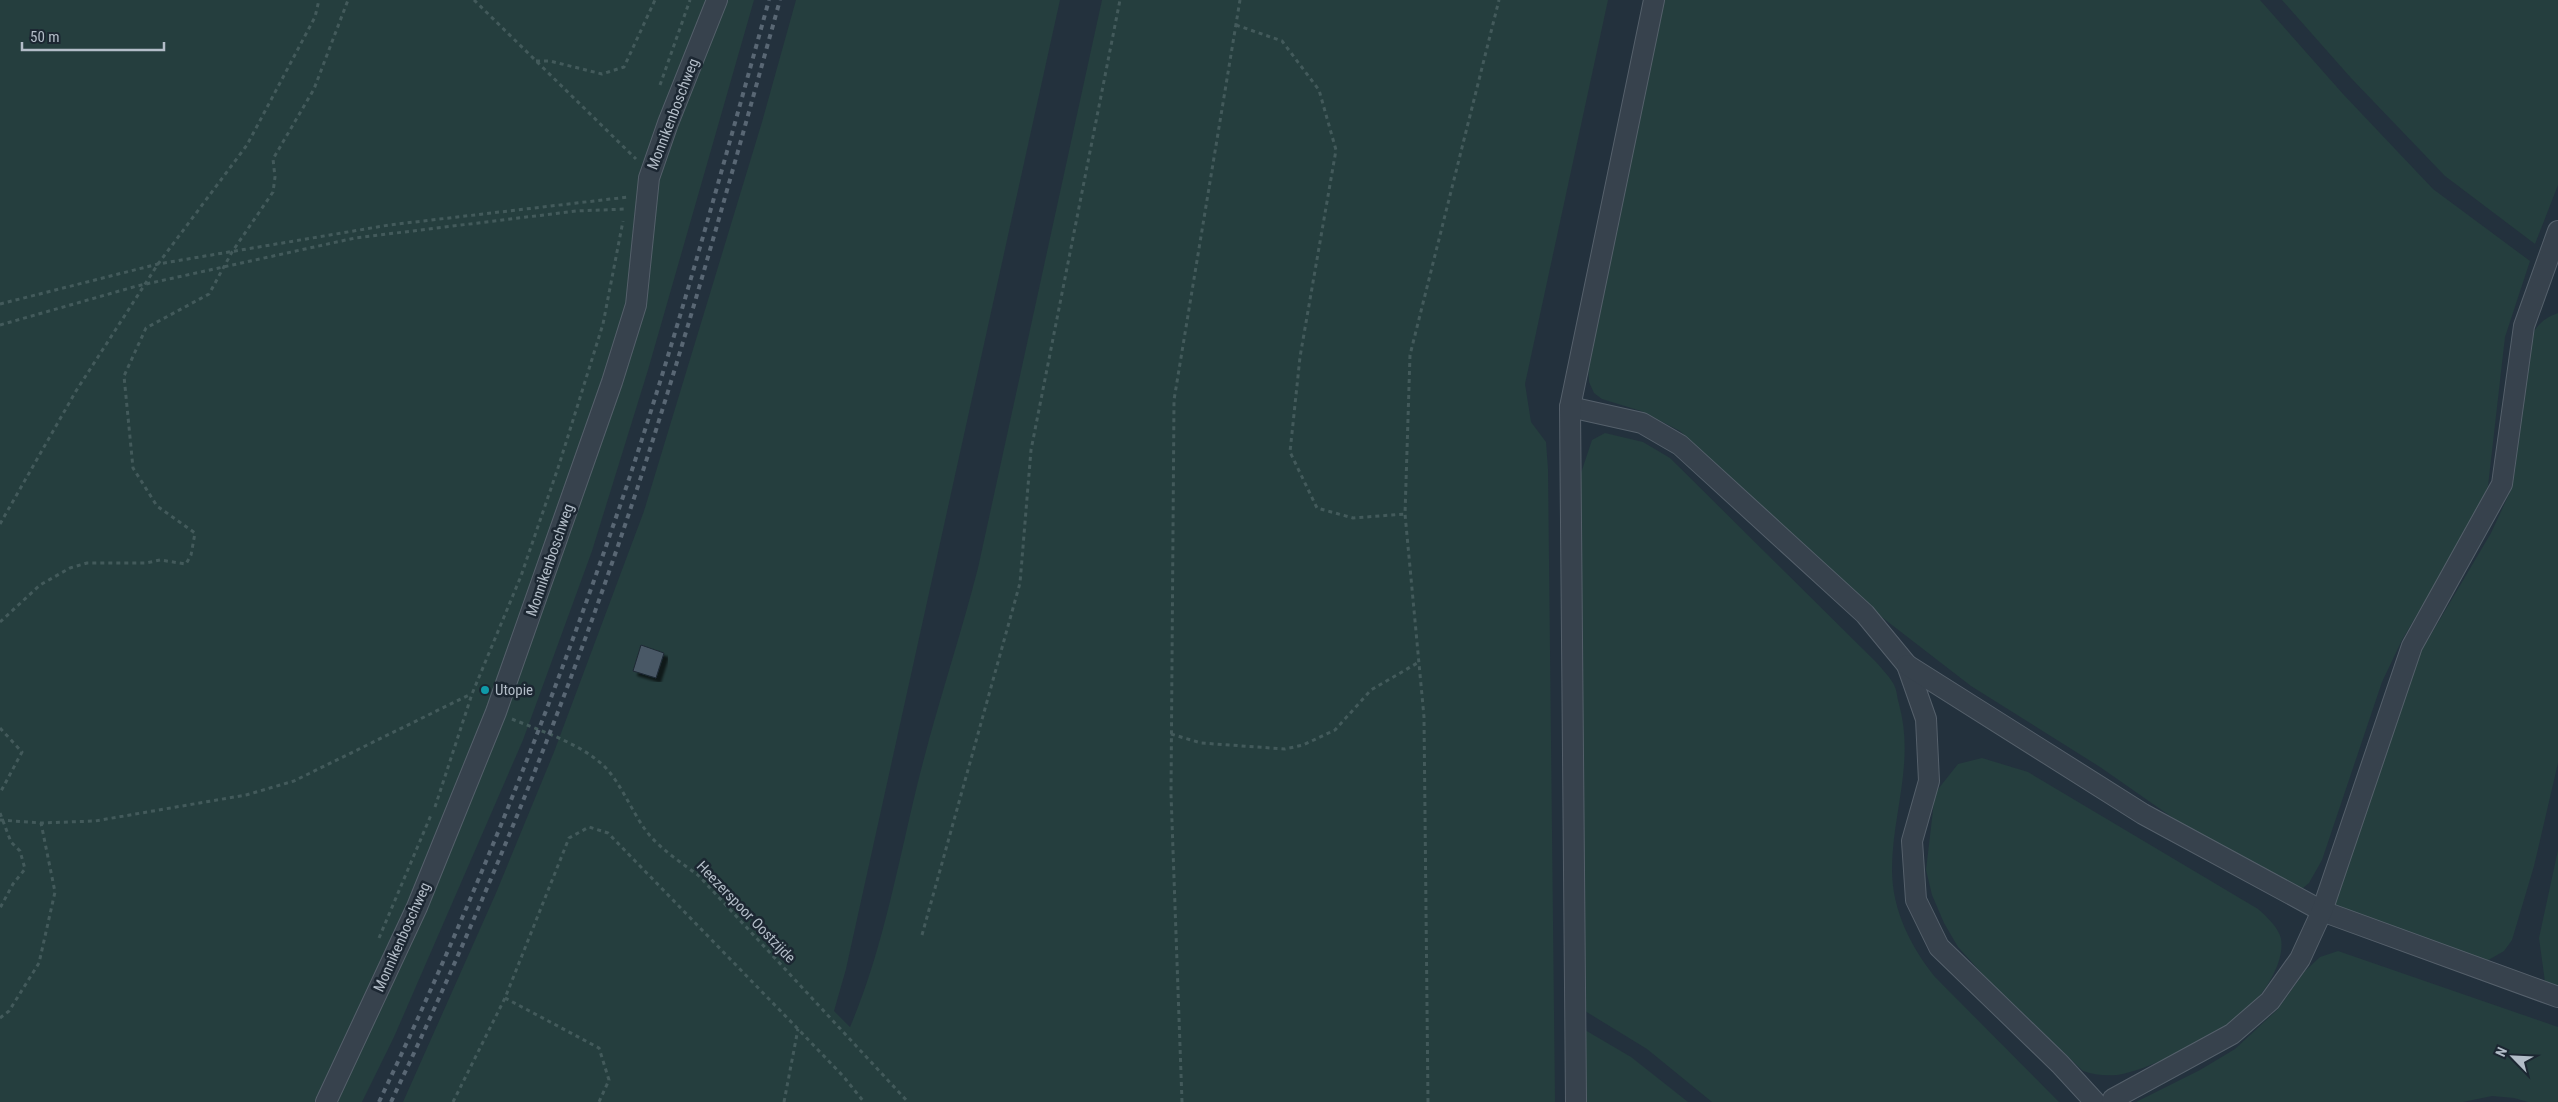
<svg xmlns="http://www.w3.org/2000/svg" width="2558" height="1102" viewBox="0 0 2558 1102" font-family="'Roboto Condensed',sans-serif">
	<defs>
		<filter id="shadow"><feDropShadow dx="4.5" dy="4.5" stdDeviation="1" flood-color="#0009"/></filter>
	</defs>
	<rect width="100%" height="100%" fill="#23313d"/>
	<g fill="#253e3e">
		<path d="M0 0H754L648 370 592 551 523 740 394 1037 362 1102H0Z"/>
		<path d="M796 0H1060L846 969 834 1011 850 1027C882 952 897 869 916 790 934 715 959 642 978 568L1102 0H1608L1525 384 1531 422 1546 442 1548 469 1555 1102H403L496 893 554 752 644 511 762 122Z"/>
		<path d="M1664 0H2260L2343 94 2433 189 2530 261 2505 337 2488 486 2479 509 2402 640 2382 682 2322 860 2309 883 2303 888 2293 891 2259 878 2100 767 1971 686 1857 598 1680 431 1641 411 1602 399 1594 393 1589 382 1588 364Z"/>
		<path d="M2282 0H2558V185L2535 244 2445 176 2351 78Z"/>
		<path d="M2558 313V763L2534 866 2512 940 2504 951 2478 966 2341 920 2332 897 2401 693 2423 648 2491 533 2510 492 2515 470 2516 442 2529 341C2536 326 2542 319 2558 313Z"/>
		<path d="M1605 433 1643 442 1670 458 1876 662C1882 669 1888 675 1893 683 1897 689 1897 698 1899 704 1915 763 1892 813 1892 870 1892 910 1911 947 1935 977L2059 1102H1712L1647 1049 1585 1011 1580 476 1592 440Z"/>
		<path d="M1982 758 2028 772 2258 909C2266 916 2279 928 2281 939 2286 967 2254 1009 2231 1024 2206 1041 2146 1071 2117 1075 2104 1076 2095 1075 2083 1071L1988 980 1958 947 1944 923 1932 895 1926 870 1935 793 1958 764Z"/>
		<path d="M2558 850V1001L2545 982 2539 938Z"/>
		<path d="M2338 951 2558 1027V1102H2528L2514 1098 2492 1096 2463 1102H2136L2200 1070 2235 1049 2278 1009 2305 971 2320 957Z"/>
		<path d="M1585 1030 1631 1057 1688 1102H1586Z"/>
	</g>
	<path fill="#495866" stroke="#1e2934" filter="url(#shadow)" d="M641 645 664 653 656 678 633 671Z"/>
	<g fill="none" stroke-linecap="round" stroke-linejoin="round">
		<defs>
			<g id="minor">
				<path d="M1570 407 1642 423 1680 445 1865 614 1907 665 1926 719 1929 781 1912 841 1916 900 1939 947 2060 1064 2095 1102"/>
				<path d="M1907 665 2143 814 2322 911 2558 997"/>
				<path d="M326 1102 417 907 496 712 612 382 636 305 649 178 668 123 717 0"/>
				<path d="M1576 1102 1570 407 1654 0"/>
				<path d="M2112 1102 2113 1099 2232 1034 2270 1001 2300 959 2322 911 2412 646 2502 484 2524 326 2558 231"/>
			</g>
		</defs>
		<use href="#minor" stroke="#55606b" stroke-width="22"/>
		<g stroke="#435a5b" stroke-width="3" stroke-dasharray="4 4" stroke-linecap="butt">
			<path d="M474 0 636 159"/>
			<path d="M1236 25 1282 41 1319 90 1336 150 1300 357 1290 452 1317 508 1353 518 1405 514"/>
			<path d="M536 61H550L602 74 624 67 655 0"/>
			<path d="M660 85 690 0"/>
			<path d="M0 304 158 264 389 225 628 197"/>
			<path d="M0 325 137 286 355 238 576 211 626 209"/>
			<path d="M0 524 76 391 158 264 247 145 315 17 319 0"/>
			<path d="M0 622 40 585 70 568 87 563H146L160 560 186 564 191 555 195 533 157 506 133 468 124 376 146 328 209 294 232 252 273 192 275 177 273 159 314 89 348 0"/>
			<path d="M512 719C543 732 577 742 603 765 622 784 631 811 647 832 660 849 682 863 699 876L908 1102"/>
			<path d="M0 728 22 752 0 793"/>
			<path d="M1171 734 1201 743 1285 749 1303 745 1335 730 1371 690 1419 662"/>
			<path d="M435 807 472 694 521 576 559 465 603 324 623 221"/>
			<path d="M0 813 11 842 20 851 25 869 13 884 0 908"/>
			<path d="M0 820 41 823 95 821 246 795 294 781 471 694"/>
			<path d="M922 935 1020 583 1031 450 1120 0"/>
			<path d="M379 938 431 815"/>
			<path d="M505 998 599 1048 609 1080 599 1102"/>
			<path d="M0 1018 9 1011 39 963 55 892 41 823"/>
			<path d="M453 1102 505 998 569 838 589 827 608 833 798 1029 843 1076 864 1102"/>
			<path d="M784 1102 798 1029"/>
			<path d="M1182 1102 1171 794 1174 400 1240 0"/>
			<path d="M1428 1102 1424 717 1405 514 1410 355 1499 0"/>
		</g>
		<use href="#minor" stroke="#37424d" stroke-width="20"/>
		<g stroke="#596774" stroke-width="4" stroke-dasharray="5 5" stroke-linecap="butt">
			<path d="M379 1102C474 902 556 696 627 485 680 326 724 162 769 0"/>
			<path d="M391 1102C494 885 584 659 656 430 701 287 740 144 780 0"/>
		</g>
	</g>
	<circle fill="#0f9aa8" stroke="#1c2732" stroke-width="2" cx="485" cy="690" r="5"/>
	<g text-anchor="middle" stroke-width="5" stroke-linejoin="round" paint-order="stroke">
		<g font-size="15" fill="#b3bdc8" stroke="#1c2732">
			<text transform="translate(673 114) rotate(-69)" y="5">Monnikenboschweg</text>
			<text transform="translate(550 560) rotate(-71)" y="5">Monnikenboschweg</text>
			<text transform="translate(746 912) rotate(46)" y="5">Heezerspoor Oostzijde</text>
			<text transform="translate(402 937) rotate(-66)" y="5">Monnikenboschweg</text>
		</g>
		<g font-size="15" fill="#b3bdc8" stroke="#1c2732" text-anchor="start">
			<text x="495" y="695">Utopie</text>
		</g>
	</g>
	<g transform="translate(2513 1057) rotate(294)" stroke="#1c2732" stroke-width="4" paint-order="stroke">
	<path d="M0-4L9 19L0 12L-9 19Z" fill="#b3bdc8"/>
	<text y="-8" font-size="14" font-weight="bold" text-anchor="middle" fill="#b3bdc8">N</text>
	</g>
	<path d="M22 42v8h142v-8" fill="none" stroke="#b3bdc8" stroke-width="2.5"/>
	<text x="30" y="42" font-size="15" fill="#b3bdc8" stroke="#1c2732" stroke-width="4" paint-order="stroke">50 m</text>
</svg>
